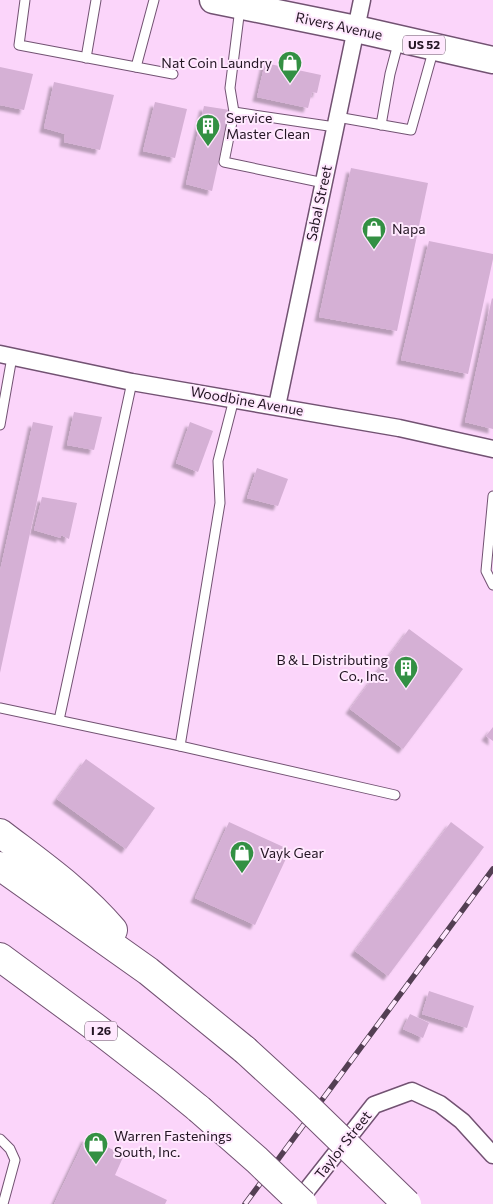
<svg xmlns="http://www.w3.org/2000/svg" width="493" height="1204" viewBox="0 0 493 1204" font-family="Commissioner,sans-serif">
	<defs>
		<filter id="shadow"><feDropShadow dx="-4.5" dy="4.5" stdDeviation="1" flood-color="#0004"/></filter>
	</defs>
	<rect width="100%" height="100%" fill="#fbd5fa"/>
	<g fill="#d5b0d5" filter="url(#shadow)">
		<path d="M265 63 321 75 317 93 312 92 308 108 257 97Z"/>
		<path d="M0 67 33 74 24 110 0 105Z"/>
		<path d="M54 82 114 95 100 150 64 142 65 134 44 128Z"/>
		<path d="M155 102 187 109 175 158 143 151Z"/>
		<path d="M204 106 230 110 212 191 186 184Z"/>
		<path d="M351 168 428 183 397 331 319 317Z"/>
		<path d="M429 241 493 254V259L468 374 401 360Z"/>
		<path d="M492 298 493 299V429L465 422Z"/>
		<path d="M74 412 102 417 94 450 67 445Z"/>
		<path d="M33 422 53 426 0 673V571Z"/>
		<path d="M190 422 213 431 198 472 176 463Z"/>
		<path d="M257 468 288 479 278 506 247 498Z"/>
		<path d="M42 497 77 503 69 539 61 535V538L34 530Z"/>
		<path d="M409 629 463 669 403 749 350 709Z"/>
		<path d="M493 727V741L486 736Z"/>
		<path d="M86 759 155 808 126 849 57 799Z"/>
		<path d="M229 822 290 850 255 925 195 898Z"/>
		<path d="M451 822 484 847 388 976 355 951Z"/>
		<path d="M429 991 474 1006 467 1028 422 1014Z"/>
		<path d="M410 1014 429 1023 423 1038 403 1029Z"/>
		<path d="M86 1137 124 1155 115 1175 167 1200 165 1204H54Z"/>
	</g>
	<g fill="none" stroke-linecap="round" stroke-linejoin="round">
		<defs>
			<g id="service">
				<path d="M25 0 19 45 173 74"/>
				<path d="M240 8 230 88 234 112 224 162 324 183"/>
				<path d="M86 58 96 0"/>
				<path d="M136 67 154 0"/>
				<path d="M234 112 335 127"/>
				<path d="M337 117 411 130 434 48"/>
				<path d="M381 125 390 74 399 40"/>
				<path d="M0 425 12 357"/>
				<path d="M493 496 486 571 493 585"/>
				<path d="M0 708 180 746 395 795"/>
				<path d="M59 720 132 382"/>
				<path d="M180 746 220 503 218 461 234 399"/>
				<path d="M0 1139 10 1149 15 1160 3 1204"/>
			</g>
			<g id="minor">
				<path d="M0 354 132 382 399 428 493 449"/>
				<path d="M277 406 362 0"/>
				<path d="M296 1204 374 1105 412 1091 440 1104 462 1121 493 1155"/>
			</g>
			<path id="primary" d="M213 0 356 29 493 60"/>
			<g id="motorway">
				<path d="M0 833C39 863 81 892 113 930"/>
				<path d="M0 866 148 971 245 1050"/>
				<path d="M0 957 95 1027 166 1082 199 1109"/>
			</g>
		</defs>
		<use href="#service" stroke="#725272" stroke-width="11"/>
		<use href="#minor" stroke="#725272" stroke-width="19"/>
		<use href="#primary" stroke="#725272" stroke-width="29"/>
		<use href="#motorway" stroke="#725272" stroke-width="30"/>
		<use href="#service" stroke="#fff" stroke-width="9"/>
		<use href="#minor" stroke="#fff" stroke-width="16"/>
		<use href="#primary" stroke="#fff" stroke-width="26"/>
		<use href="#motorway" stroke="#fff" stroke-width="28"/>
		<defs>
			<path id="rail" d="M245 1204 493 869"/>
		</defs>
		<use href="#rail" stroke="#533f53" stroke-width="5.5"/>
		<use href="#rail" stroke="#ffe8fe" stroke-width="4" stroke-dasharray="11" stroke-linecap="butt"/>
		<defs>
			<g id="motorway-bridge">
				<path d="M245 1050 304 1104 407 1204"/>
				<path d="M199 1109 257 1160 303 1204"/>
			</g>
		</defs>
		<use href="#motorway-bridge" stroke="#725272" stroke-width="30" stroke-linecap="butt"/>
		<use href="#motorway-bridge" stroke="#fff" stroke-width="28"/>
	</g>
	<defs>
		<symbol id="shop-pin" viewBox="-11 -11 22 30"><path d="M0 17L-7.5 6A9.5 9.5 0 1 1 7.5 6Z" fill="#339043" stroke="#ffe8fe"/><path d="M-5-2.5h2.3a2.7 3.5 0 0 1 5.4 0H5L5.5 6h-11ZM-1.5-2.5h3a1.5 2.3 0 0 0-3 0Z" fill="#fff"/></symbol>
		<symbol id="building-pin" viewBox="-11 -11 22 30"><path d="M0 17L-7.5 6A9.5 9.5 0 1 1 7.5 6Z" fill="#339043" stroke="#ffe8fe"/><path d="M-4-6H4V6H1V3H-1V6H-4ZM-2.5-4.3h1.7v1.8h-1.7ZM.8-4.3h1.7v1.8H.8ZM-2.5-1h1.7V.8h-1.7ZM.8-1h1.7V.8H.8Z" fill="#fff"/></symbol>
	</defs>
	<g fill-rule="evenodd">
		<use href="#shop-pin" x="276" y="49" width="28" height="38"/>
		<use href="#building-pin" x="194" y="112" width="28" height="38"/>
		<use href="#shop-pin" x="360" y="215" width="28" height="38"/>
		<use href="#building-pin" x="392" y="654" width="28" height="38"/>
		<use href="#shop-pin" x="228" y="839" width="28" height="38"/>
		<use href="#shop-pin" x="82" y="1130" width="28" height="38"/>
	</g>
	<g text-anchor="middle" stroke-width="4" stroke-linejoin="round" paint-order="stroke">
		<g fill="#ffe8fe" stroke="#655465" stroke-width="1">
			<rect x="403" y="35.5" width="42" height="19" rx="4"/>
			<rect x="85" y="1021.5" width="32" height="19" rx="4"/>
		</g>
		<g font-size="12" font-weight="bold" fill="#231523">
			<text x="424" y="49">US 52</text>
			<text x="101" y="1035">I 26</text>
		</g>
		<g font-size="14" fill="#231523" stroke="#ffe8fe">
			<text transform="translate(339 26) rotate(12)" y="5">Rivers Avenue</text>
			<text transform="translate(319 203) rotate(-78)" y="5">Sabal Street</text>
			<text transform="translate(247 401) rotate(10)" y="5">Woodbine Avenue</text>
			<text transform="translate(343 1145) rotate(-52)" y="5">Taylor Street</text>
		</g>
		<g font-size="14" fill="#231523" stroke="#ffe8fe" text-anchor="start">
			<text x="272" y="68" text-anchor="end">Nat Coin Laundry</text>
			<text x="226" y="123">Service<tspan x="226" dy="16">Master Clean</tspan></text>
			<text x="392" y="234">Napa</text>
			<text x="388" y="665" text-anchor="end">B &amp; L Distributing<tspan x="388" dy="16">Co., Inc.</tspan></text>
			<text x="260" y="858">Vayk Gear</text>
			<text x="114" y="1141">Warren Fastenings<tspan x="114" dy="16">South, Inc.</tspan></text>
		</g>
	</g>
</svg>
